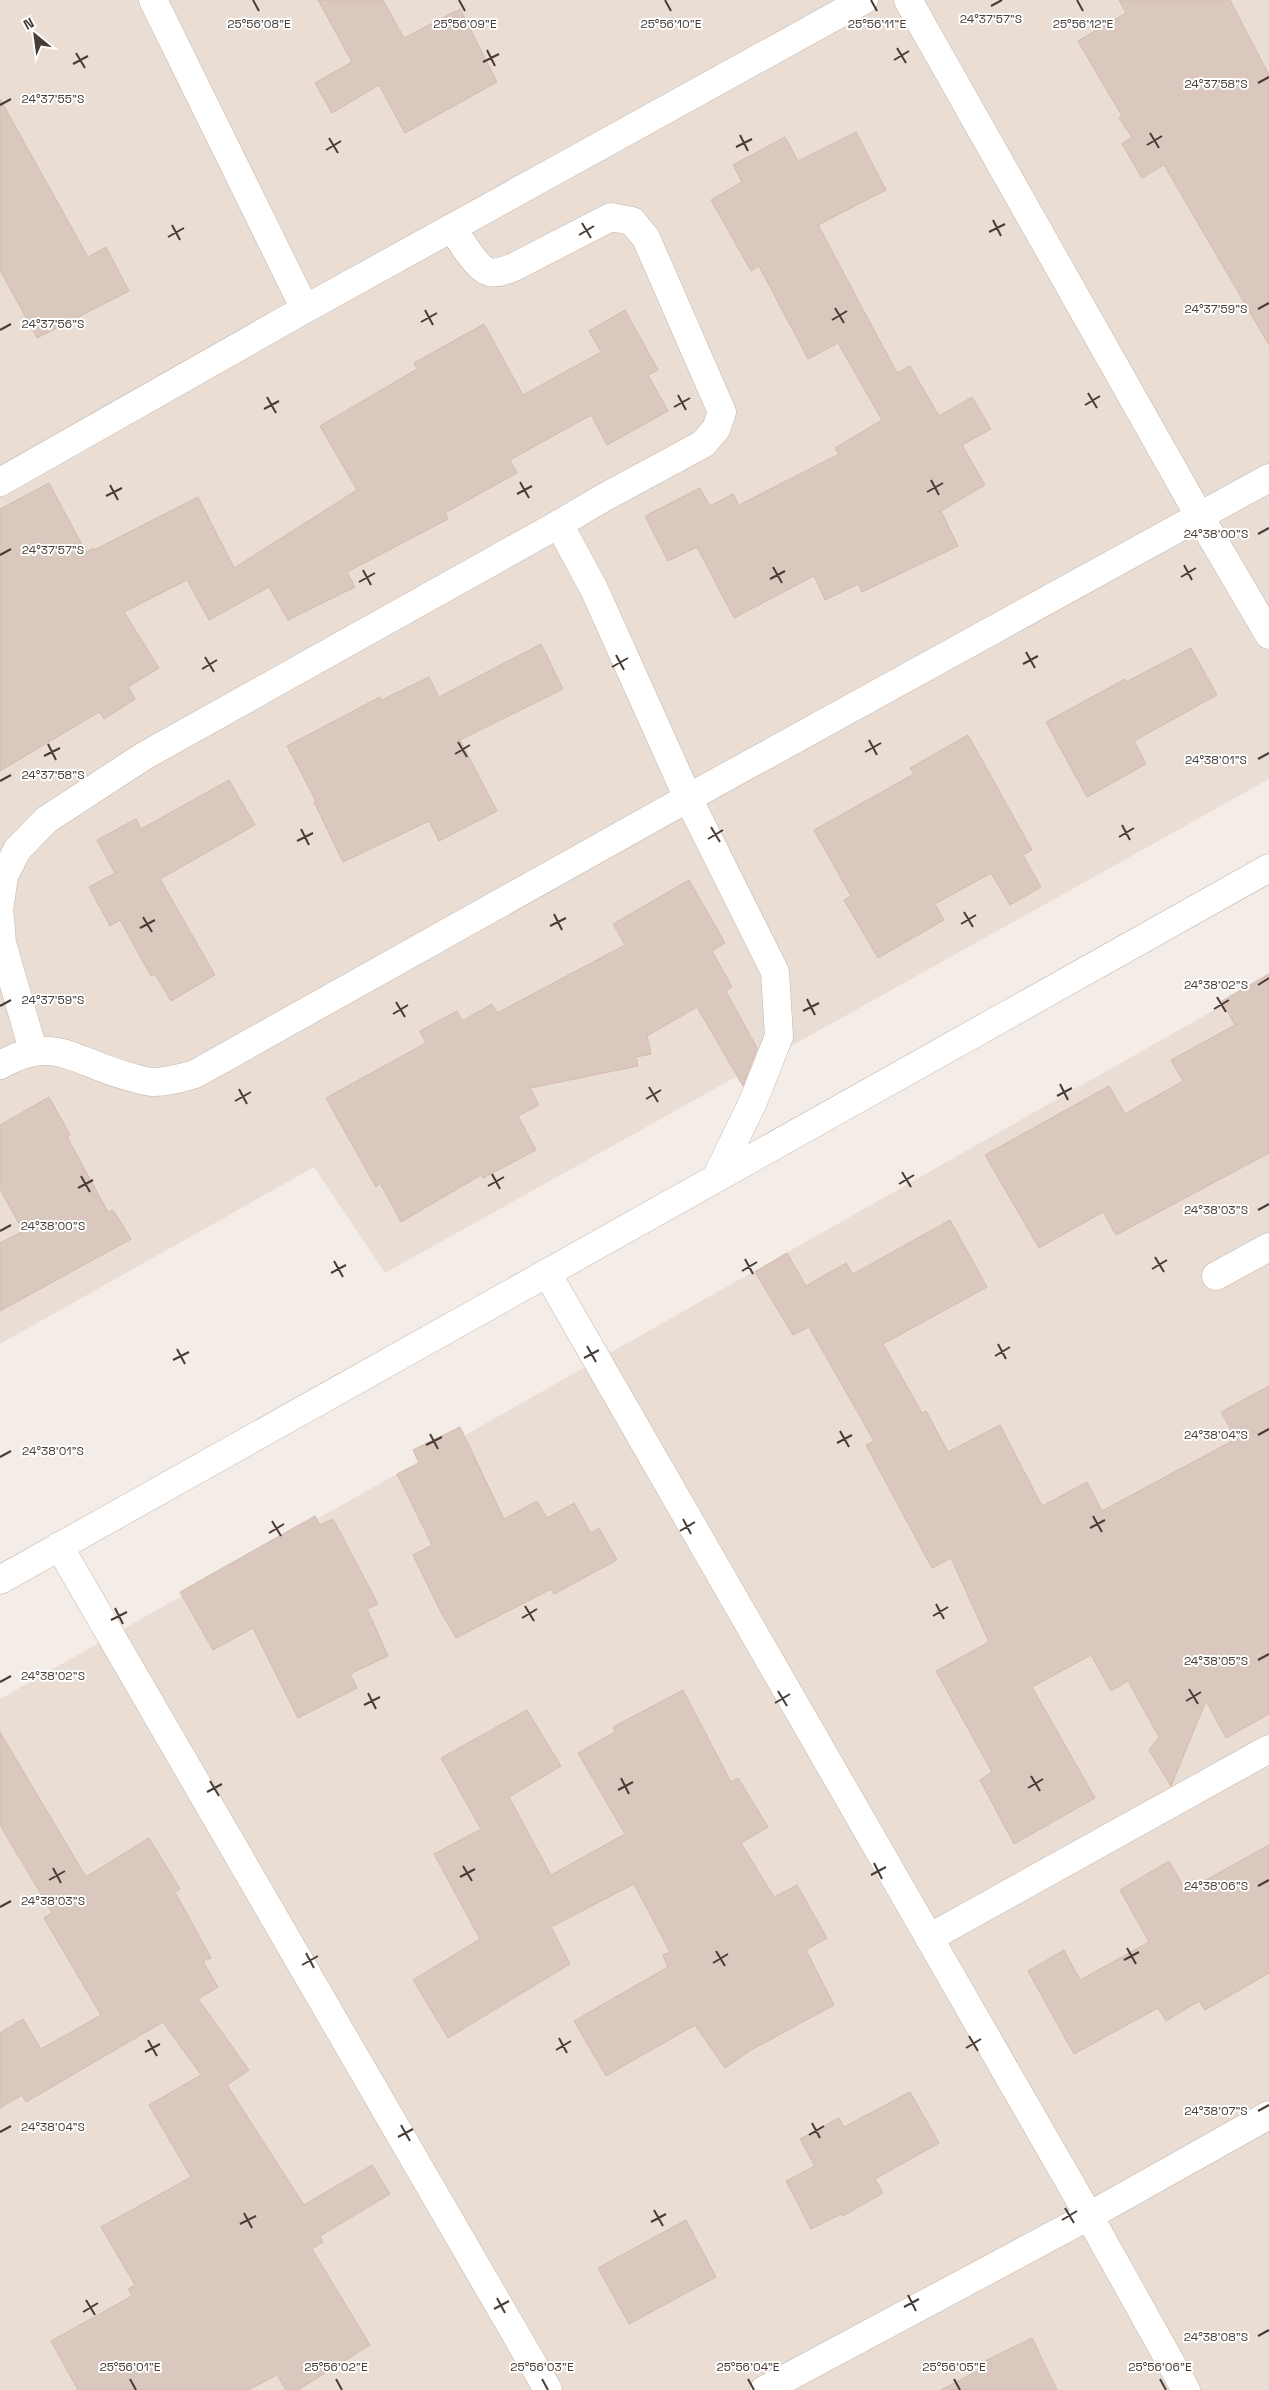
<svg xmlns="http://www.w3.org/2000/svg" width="1269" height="2390" viewBox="0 0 1269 2390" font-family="'Space Grotesk',sans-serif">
	<rect width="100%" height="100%" fill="#f4ede7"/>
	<g fill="#e9ddd4">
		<path d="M0 0H1269V779L385 1273 314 1167 0 1344Z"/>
		<path d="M1269 979V2390H0V1699Z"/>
	</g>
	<g fill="#dac8be" stroke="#d2bbae">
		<path d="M318 0H383L404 38 460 9 497 82 405 133 379 85 332 113 315 83 352 62Z"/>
		<path d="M1119 0H1230L1269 75V345L1164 165 1142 178 1122 144 1132 137 1119 118 1122 116 1078 41 1126 13Z"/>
		<path d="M0 99 88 257 106 247 129 291 37 338 0 270Z"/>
		<path d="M856 132 886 190 818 225 897 373 910 366 939 416 972 397 991 429 962 445 985 485 941 511 958 546 862 592 858 584 825 600 814 576 734 618 697 547 668 561 645 516 700 488 710 506 733 494 739 505 839 454 835 448 882 420 838 343 808 359 759 266 751 271 711 200 742 182 733 165 785 137 798 161Z"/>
		<path d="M625 310 658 370 648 375 668 411 607 445 591 415 510 460 517 473 445 513 448 519 347 572 355 587 288 620 269 587 209 620 187 580 124 612 159 668 128 687 135 699 104 719 99 712 0 771V509L49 483 86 552 93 548 94 550 198 497 234 568 357 490 320 426 417 369 414 363 484 324 523 395 601 352 589 331Z"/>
		<path d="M541 644 563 689 460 740 497 811 439 841 429 821 343 862 314 802 316 801 287 746 380 697 382 700 429 677 439 697Z"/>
		<path d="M1191 648 1217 695 1134 741 1146 764 1087 797 1046 722 1125 679 1126 682Z"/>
		<path d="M968 735 1032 850 1023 855 1041 887 1010 905 991 873 935 904 944 920 878 958 844 900 851 896 814 830 914 774 910 768Z"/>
		<path d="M229 780 255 825 160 879 215 975 171 1001 155 974 151 976 120 920 110 926 89 887 115 873 97 840 136 819 141 829Z"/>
		<path d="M689 880 725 943 712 951 732 987 726 991 757 1048 743 1086 697 1007 647 1036 651 1054 636 1057 638 1066 530 1088 539 1105 518 1116 536 1150 483 1178 481 1175 401 1222 380 1183 376 1187 326 1098 426 1043 420 1031 457 1011 462 1021 492 1004 497 1013 625 945 613 924Z"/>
		<path d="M1269 974V1153L1116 1235 1103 1212 1039 1248 985 1155 1109 1086 1125 1114 1183 1081 1171 1060 1235 1025 1222 1001Z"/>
		<path d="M49 1097 70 1135 67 1137 108 1212 113 1210 131 1239 0 1311V1243L23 1231 0 1189V1125Z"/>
		<path d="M950 1220 987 1287 883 1344 922 1413 926 1411 948 1452 1000 1425 1042 1506 1087 1482 1102 1511 1236 1439 1221 1412 1269 1386V1714L1226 1738 1206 1701 1171 1786 1149 1750 1159 1737 1128 1681 1111 1691 1091 1655 1032 1687 1095 1798 1014 1844 980 1780 992 1772 936 1671 989 1642 951 1558 932 1568 866 1445 874 1441 809 1327 793 1335 755 1272 787 1253 806 1286 846 1263 853 1274Z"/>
		<path d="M460 1427 504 1519 537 1501 547 1518 574 1503 591 1533 599 1528 617 1560 554 1594 551 1589 456 1638 441 1612 413 1555 432 1545 397 1474 419 1463 413 1450Z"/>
		<path d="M315 1516 320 1525 333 1519 378 1604 367 1609 388 1656 350 1674 357 1688 298 1718 253 1628 213 1650 180 1592Z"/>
		<path d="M683 1690 731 1782 738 1778 768 1827 741 1843 774 1897 797 1885 827 1938 806 1950 834 2005 751 2050 725 2068 695 2025 606 2076 574 2021 668 1967 663 1955 670 1952 634 1884 551 1927 570 1964 448 2038 413 1980 480 1939 434 1854 481 1829 441 1758 527 1710 561 1766 509 1797 551 1875 625 1834 578 1753 615 1732 613 1727Z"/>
		<path d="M0 1732 86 1877 149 1838 180 1889 175 1892 211 1958 203 1961 218 1987 198 1999 249 2070 227 2085 304 2205 372 2165 390 2194 320 2236 323 2242 312 2249 370 2345 298 2390H286L277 2375 248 2390H78L51 2341 132 2296 128 2289 135 2285 101 2227 191 2177 149 2105 201 2075 163 2022 26 2102 22 2095 0 2108V2033L23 2019 41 2049 101 2015 44 1918 52 1913 0 1825Z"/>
		<path d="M1269 1845V1973L1205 2010 1199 2001 1166 2021 1158 2008 1074 2054 1028 1971 1064 1950 1080 1980 1149 1942 1120 1890 1169 1861 1186 1891Z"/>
		<path d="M910 2092 939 2143 875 2179 883 2193 843 2216 841 2214 811 2229 786 2181 815 2166 800 2139 839 2118 844 2127Z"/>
		<path d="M686 2220 716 2277 629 2324 598 2268Z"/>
		<path d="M1032 2338 1057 2390H941L985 2367 983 2362Z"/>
	</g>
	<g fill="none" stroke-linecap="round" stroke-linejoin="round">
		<defs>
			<g id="minor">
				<path d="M153 0 305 309"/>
				<path d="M908 0 1200 517 1269 635"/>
				<path d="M0 482 305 309 864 0"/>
				<path d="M559 524 594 589 688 798 775 972 779 1036 753 1102 716 1178"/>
				<path d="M0 904 4 876 17 850 46 820 144 756 559 524 603 498 703 444 716 429 722 412 646 238 632 221 611 217 514 267C506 270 495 275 487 271 476 267 459 238 452 228"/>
				<path d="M0 917 2 943 33 1050"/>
				<path d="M0 1065C55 1034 74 1062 127 1076 135 1078 145 1082 153 1082 168 1082 181 1078 195 1074L688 798 1269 478"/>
				<path d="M547 1273 1089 2216 1186 2390"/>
				<path d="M1216 1276 1269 1247"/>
				<path d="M59 1546 548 2390"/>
				<path d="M0 1580 1269 868"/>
				<path d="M929 1938 1269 1749"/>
				<path d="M764 2390 1089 2216 1269 2115"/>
			</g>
		</defs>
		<use href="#minor" stroke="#c3b5ab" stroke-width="29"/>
		<use href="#minor" stroke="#fff" stroke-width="28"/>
	</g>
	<path fill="none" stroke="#483c35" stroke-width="2" d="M253 0 259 11M459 0 465 11M665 0 671 11M871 0 877 11M1077 0 1083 11M991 6 1002 0M897 48 906 63M487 50 495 66M76 53 85 68M894 60 909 51M483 62 499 54M73 64 88 56M1258 83 1269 77M0 105 11 99M1150 133 1159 148M740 135 748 151M329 138 338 153M1147 145 1162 136M736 147 752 139M326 150 341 141M993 220 1001 236M582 223 591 238M172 225 180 240M989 232 1005 224M579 235 594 226M168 237 184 228M835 308 844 323M1258 309 1269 303M425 310 433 325M832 320 847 311M421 322 437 313M0 330 11 324M1088 393 1097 408M678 395 686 410M267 397 276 413M1085 405 1100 396M674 407 690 398M264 409 279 401M931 480 939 495M520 482 529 498M110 485 118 500M927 492 943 483M517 494 532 486M106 496 122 488M1258 534 1269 528M0 555 11 549M1184 565 1192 580M773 567 782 583M363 570 371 585M1181 577 1196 568M770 579 785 571M359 582 375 573M1026 652 1035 668M616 655 624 670M205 657 214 672M1023 664 1038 656M612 667 628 658M202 669 217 660M869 740 877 755M458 742 467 757M48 744 56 760M865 752 881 743M455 754 470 745M44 756 60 748M1258 759 1269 753M0 781 11 775M1122 825 1130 840M711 827 720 842M301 829 309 845M1119 837 1134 828M708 839 723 830M297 841 313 833M964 912 973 927M554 914 562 930M143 917 152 932M961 924 976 915M550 926 566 918M140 928 155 920M1258 985 1269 978M1217 997 1226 1012M807 999 815 1015M396 1002 405 1017M0 1006 11 1000M1214 1009 1229 1000M803 1011 819 1003M393 1014 408 1005M1060 1084 1068 1100M649 1087 658 1102M239 1089 247 1104M1057 1096 1072 1088M646 1099 661 1090M235 1101 251 1092M902 1172 911 1187M492 1174 500 1189M81 1176 90 1192M899 1184 914 1175M488 1186 504 1177M78 1188 93 1180M1258 1210 1269 1204M0 1231 11 1225M1155 1257 1164 1272M745 1259 753 1274M334 1261 343 1277M1152 1269 1167 1260M742 1271 757 1262M331 1273 346 1265M998 1344 1006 1359M587 1346 596 1362M177 1349 185 1364M995 1356 1010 1347M584 1358 599 1350M173 1360 189 1352M840 1431 849 1447M430 1434 438 1449M1258 1435 1269 1429M837 1443 852 1435M426 1445 442 1437M0 1457 11 1451M1093 1516 1102 1532M683 1519 691 1534M272 1521 281 1536M1090 1528 1105 1520M680 1531 695 1522M269 1533 284 1524M936 1604 944 1619M525 1606 534 1621M115 1608 123 1624M933 1616 948 1607M522 1618 537 1609M111 1620 127 1612M1258 1660 1269 1654M0 1682 11 1676M1189 1689 1198 1704M778 1691 787 1706M368 1693 376 1709M1186 1701 1201 1692M775 1703 790 1694M364 1705 380 1697M1031 1776 1040 1791M621 1778 629 1794M210 1781 219 1796M1028 1788 1043 1779M618 1790 633 1782M207 1792 222 1784M874 1863 882 1879M463 1866 472 1881M53 1868 61 1883M871 1875 886 1867M460 1877 475 1869M49 1880 65 1871M1258 1886 1269 1880M0 1907 11 1901M1127 1948 1136 1964M716 1951 725 1966M306 1953 314 1968M1124 1960 1139 1952M713 1963 728 1954M302 1965 318 1956M969 2036 978 2051M559 2038 567 2053M148 2040 157 2056M966 2048 981 2039M556 2050 571 2041M145 2052 160 2044M1258 2111 1269 2105M812 2123 820 2138M401 2125 410 2141M0 2132 11 2126M809 2135 824 2126M398 2137 413 2129M1065 2208 1074 2223M654 2210 663 2226M244 2213 252 2228M1062 2220 1077 2211M651 2222 666 2214M240 2224 256 2216M908 2295 916 2311M497 2298 505 2313M86 2300 95 2315M904 2307 919 2299M494 2309 509 2301M83 2312 98 2303M1258 2336 1269 2330M130 2379 136 2390M336 2379 342 2390M542 2379 548 2390M748 2379 754 2390M954 2379 960 2390M1160 2379 1166 2390"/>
	<g font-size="12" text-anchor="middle" fill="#483c35" stroke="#fff" stroke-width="4" stroke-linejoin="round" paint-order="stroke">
		<text x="991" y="23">24°37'57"S</text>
		<text x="259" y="28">25°56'08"E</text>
		<text x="465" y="28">25°56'09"E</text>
		<text x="671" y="28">25°56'10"E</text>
		<text x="877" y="28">25°56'11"E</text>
		<text x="1083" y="28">25°56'12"E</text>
		<text x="1216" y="88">24°37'58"S</text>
		<text x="53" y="103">24°37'55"S</text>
		<text x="1216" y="313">24°37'59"S</text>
		<text x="53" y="328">24°37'56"S</text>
		<text x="1216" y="538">24°38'00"S</text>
		<text x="53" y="554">24°37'57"S</text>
		<text x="1216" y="764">24°38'01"S</text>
		<text x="53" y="779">24°37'58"S</text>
		<text x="1216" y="989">24°38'02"S</text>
		<text x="53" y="1004">24°37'59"S</text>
		<text x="1216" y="1214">24°38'03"S</text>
		<text x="53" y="1230">24°38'00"S</text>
		<text x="1216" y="1439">24°38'04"S</text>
		<text x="53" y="1455">24°38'01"S</text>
		<text x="1216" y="1665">24°38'05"S</text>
		<text x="53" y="1680">24°38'02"S</text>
		<text x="1216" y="1890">24°38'06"S</text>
		<text x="53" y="1905">24°38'03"S</text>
		<text x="1216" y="2115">24°38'07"S</text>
		<text x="53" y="2131">24°38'04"S</text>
		<text x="1216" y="2341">24°38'08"S</text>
		<text x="130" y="2371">25°56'01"E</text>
		<text x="336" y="2371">25°56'02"E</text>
		<text x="542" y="2371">25°56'03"E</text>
		<text x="748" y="2371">25°56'04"E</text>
		<text x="954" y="2371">25°56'05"E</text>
		<text x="1160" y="2371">25°56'06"E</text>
	</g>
	<g transform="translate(35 35) rotate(331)" stroke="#ffffff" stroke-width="4" paint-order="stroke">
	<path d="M0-4L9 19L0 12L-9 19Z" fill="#483c35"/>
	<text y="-8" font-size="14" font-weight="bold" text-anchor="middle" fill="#483c35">N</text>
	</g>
</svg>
